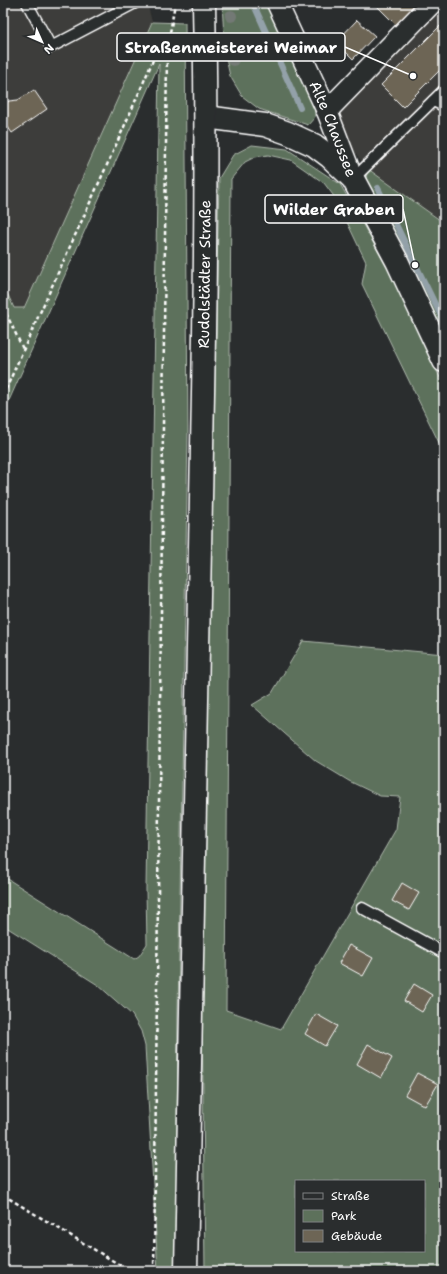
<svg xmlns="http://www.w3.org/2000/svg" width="447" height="1274" viewBox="0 0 447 1274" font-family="'Shantell Sans',sans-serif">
	<rect width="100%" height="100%" fill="#2a2d2e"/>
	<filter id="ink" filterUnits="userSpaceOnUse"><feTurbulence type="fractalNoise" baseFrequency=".025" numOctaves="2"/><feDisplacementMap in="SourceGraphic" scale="8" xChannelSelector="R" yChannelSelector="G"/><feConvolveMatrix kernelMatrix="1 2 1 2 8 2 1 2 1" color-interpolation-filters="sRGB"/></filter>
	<g filter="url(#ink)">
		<g fill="#3e3e3a">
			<path d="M3 3H147L152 22 24 308H14L3 284Z"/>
			<path d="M432 3H444V223L368 169 362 162 327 111Z"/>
		</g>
		<g fill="#5d715b" stroke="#aeb8ad" fill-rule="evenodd">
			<path d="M222 3H267L314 106 315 117 308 125 259 109 242 96 230 76 225 54Z"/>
			<path d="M152 22 185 23 188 432 178 1012 176 1271H158L145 1046 141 1031 132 1015 98 985 3 925V876L134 959 139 956 147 944 146 889 159 64 3 414V284L14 308H24Z"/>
			<path d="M252 145 287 149 340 184 388 269 444 386V453L362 284 366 262 336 199 324 183 291 160 268 155 255 157 245 162 231 179 226 1010 281 1029 396 829 400 797 380 796 349 781 316 761 252 705 272 693 303 641 444 654V1271H205L202 1005 219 178 233 155ZM296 1181H424V1251H296Z"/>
			<path d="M368 169 444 223V341L365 182Z"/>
		</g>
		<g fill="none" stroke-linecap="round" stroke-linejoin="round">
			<g stroke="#93a1a9" stroke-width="6">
				<path d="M253 3 300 108"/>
				<path d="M378 188 444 322"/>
			</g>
		</g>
		<g fill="#6d6555" stroke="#fff">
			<path d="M374 3H416L410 9 412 11 397 26Z"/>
			<path d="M357 20 375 36 353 59 336 42Z"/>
			<path d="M440 26 444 30V66L403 107 381 85Z"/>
			<path d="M34 90 47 109 12 133 3 120V106L9 101 18 100Z"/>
			<path d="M402 883 419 893 409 910 392 901Z"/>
			<path d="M349 945 373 958 363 976 339 963Z"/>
			<path d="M414 984 432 995 422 1012 404 1001Z"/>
			<path d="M316 1014 337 1026 325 1046 305 1034Z"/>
			<path d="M368 1044 392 1058 381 1078 357 1064Z"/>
			<path d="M417 1073 438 1084 425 1106 405 1095Z"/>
		</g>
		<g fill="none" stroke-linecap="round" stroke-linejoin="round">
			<defs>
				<g id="service">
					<path d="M27 3 51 47 135 3"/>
					<path d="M433 101 444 106"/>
					<path d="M353 179 444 90"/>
					<path d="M362 908 444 953"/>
				</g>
				<g id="minor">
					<path id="s1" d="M277 3 327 111 353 179"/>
					<path d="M327 111 432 3"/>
				</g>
				<path id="tertiary" d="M206 117 265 125 288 133 314 145 330 157 353 179 397 261 444 361"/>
				<g id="secondary">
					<path id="s2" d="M186 1271C189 1046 194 821 199 596 203 398 208 200 204 3"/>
				</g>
			</defs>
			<use href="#service" stroke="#fff" stroke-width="13"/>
			<use href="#minor" stroke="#fff" stroke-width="23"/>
			<use href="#tertiary" stroke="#fff" stroke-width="25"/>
			<use href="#secondary" stroke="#fff" stroke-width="25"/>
			<g stroke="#fff" stroke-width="2.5" stroke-dasharray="4 3" stroke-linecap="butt">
				<path d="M3 307 23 349"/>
				<path d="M3 396C53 281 107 169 156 53L167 51"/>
				<path d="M3 1195 130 1271"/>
				<path d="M154 1271 167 51 175 3"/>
			</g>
			<use href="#service" stroke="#2a2d2e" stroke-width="10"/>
			<use href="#minor" stroke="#2a2d2e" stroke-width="20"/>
			<use href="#tertiary" stroke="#2a2d2e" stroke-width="22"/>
			<use href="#secondary" stroke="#2a2d2e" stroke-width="22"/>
		</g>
		<g fill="#737974">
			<circle cx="231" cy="16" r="6"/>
			<circle cx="233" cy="60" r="6"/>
		</g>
	</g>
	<g text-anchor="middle" stroke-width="3.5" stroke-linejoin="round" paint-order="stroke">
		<g font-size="15" fill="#fff" stroke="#2a2d2e">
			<text dy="5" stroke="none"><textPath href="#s1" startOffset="138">Alte Chaussee</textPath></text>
			<text dy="5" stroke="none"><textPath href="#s2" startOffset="997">Rudolstädter Straße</textPath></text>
		</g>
	</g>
	<path fill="none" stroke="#fff" stroke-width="1.5" d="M413 76L345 47M415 265L403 209"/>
	<g fill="#fff" stroke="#2a2d2e" stroke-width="1.5">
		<circle cx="413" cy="76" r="4"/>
		<circle cx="415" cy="265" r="4"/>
	</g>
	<g fill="#2a2d2e" stroke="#fff" stroke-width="1.5">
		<rect x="117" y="33" width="228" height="28" rx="4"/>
		<rect x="265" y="195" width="138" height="28" rx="4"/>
	</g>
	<g font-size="16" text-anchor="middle" font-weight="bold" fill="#fff">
		<text x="231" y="53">Straßenmeisterei Weimar</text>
		<text x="334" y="215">Wilder Graben</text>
	</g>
	<rect width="447" height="1274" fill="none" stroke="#2a2d2e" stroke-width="16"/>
	<rect x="8" y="8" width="431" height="1258" fill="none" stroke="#fff" stroke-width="1.5" filter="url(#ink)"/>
	<rect x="295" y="1180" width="130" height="72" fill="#2a2d2e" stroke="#7f8182"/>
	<rect x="303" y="1193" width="20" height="6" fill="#2a2d2e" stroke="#7f8182"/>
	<text x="331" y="1200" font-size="12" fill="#ffffff">Straße</text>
	<rect x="303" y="1210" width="20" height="12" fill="#5d715b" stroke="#7f8182"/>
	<text x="331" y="1220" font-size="12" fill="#ffffff">Park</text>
	<rect x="303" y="1230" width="20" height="12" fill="#6d6555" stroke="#7f8182"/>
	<text x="331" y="1240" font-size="12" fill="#ffffff">Gebäude</text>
	<g transform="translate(42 42) rotate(135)" stroke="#2a2d2e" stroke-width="3" paint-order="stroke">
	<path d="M0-3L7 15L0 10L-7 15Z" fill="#ffffff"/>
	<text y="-6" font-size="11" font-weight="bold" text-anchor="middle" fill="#ffffff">N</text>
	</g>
</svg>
